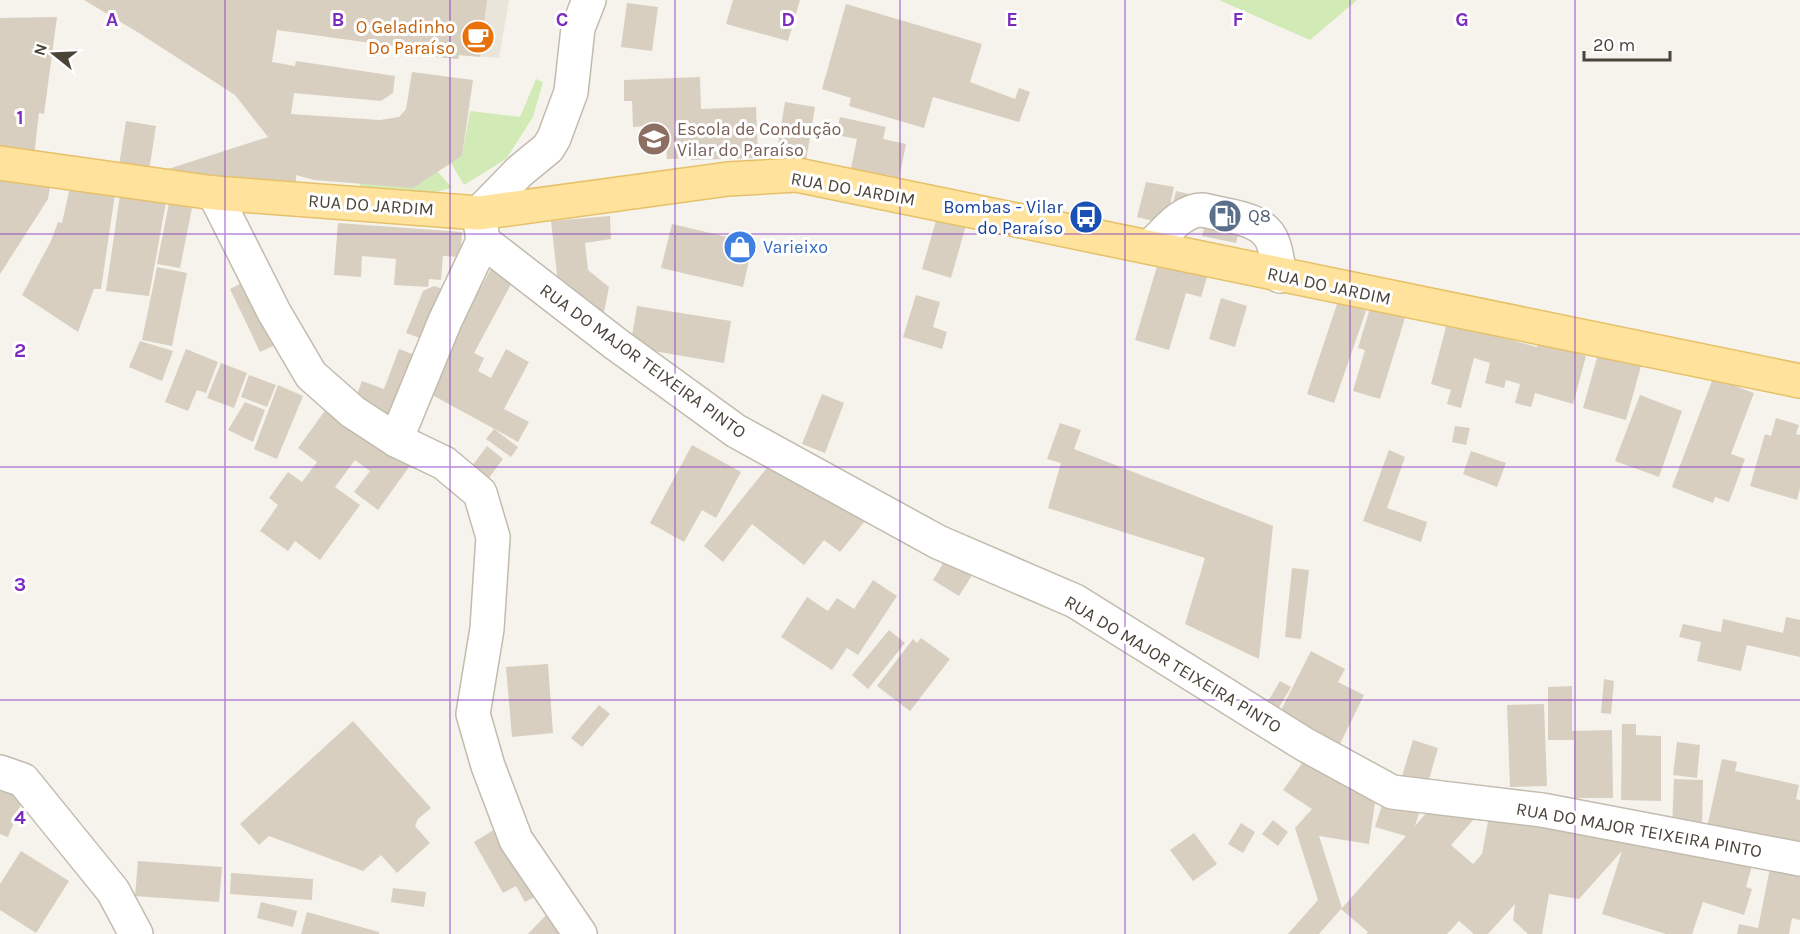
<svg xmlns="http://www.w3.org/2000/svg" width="1800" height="934" viewBox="0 0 1800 934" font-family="Karla,sans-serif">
	<rect width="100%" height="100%" fill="#f6f3ec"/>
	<path fill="#eae5da" d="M371 0H509L499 58 459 55 458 59 436 57V52L365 41Z"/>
	<g fill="#d2eab5">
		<path d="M1219 0H1357L1310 40Z"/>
		<path d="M536 79 543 82 533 117 506 159 464 185 451 163 462 156 470 111 520 117Z"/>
		<path d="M438 172 452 188 416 197 358 193 360 184Z"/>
	</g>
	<g fill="#d8cfc1">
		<path d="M84 0H487L480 57 459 55 458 59 436 57 437 52 277 30 272 62 295 66 296 61 395 76 393 93 381 101 294 93 291 114 380 120 399 117 406 109 412 72 473 80 462 156 413 188 314 180 296 175V187L193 183 165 170 268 137 235 95 139 33Z"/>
		<path d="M733 0H800L788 41 726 24Z"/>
		<path d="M627 3 658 7 652 51 621 47Z"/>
		<path d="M846 4 982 44 970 82 1015 99 1019 88 1030 92 1019 122 933 97 924 128 849 106 851 98 822 89Z"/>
		<path d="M57 17 44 114 39 113 34 156 0 152V18Z"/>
		<path d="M700 77 701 109 756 107 758 158 691 160V158L667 159 666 141 646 142 645 126 633 127 632 101H624V80Z"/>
		<path d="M785 102 815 107 805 167 775 163Z"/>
		<path d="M840 117 886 127 883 139 906 144 899 179 851 168 857 139 836 135Z"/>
		<path d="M126 121 156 126 149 171 119 166Z"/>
		<path d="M0 178 50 187 48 199 0 274Z"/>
		<path d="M1146 182 1174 187 1166 224 1137 217Z"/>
		<path d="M70 187 115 194 101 289H94L78 332 22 295 51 241 58 222 62 223Z"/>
		<path d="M1176 191 1245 207 1236 243 1202 236 1204 229 1169 220Z"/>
		<path d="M120 195 166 202 149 296 106 291Z"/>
		<path d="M169 203 192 208 180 268 157 264Z"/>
		<path d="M610 216 611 239 585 243 588 270 609 287 603 317 558 283 551 221Z"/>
		<path d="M937 217 966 225 951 278 922 269Z"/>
		<path d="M338 223 462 232 460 257 443 256 441 280 429 279 428 287 394 285 396 259 362 256 361 277 334 275Z"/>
		<path d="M672 224 753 243 743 287 661 268Z"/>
		<path d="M1158 263 1207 277 1201 297 1186 293 1169 350 1135 340Z"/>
		<path d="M493 265 515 277 474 353 484 358 478 371 491 378 506 349 529 362 504 409 529 422 518 442 425 391Z"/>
		<path d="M157 267 187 273 172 346 142 340Z"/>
		<path d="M251 278 282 342 260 352 230 289Z"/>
		<path d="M434 286 446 290 428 341 406 333 423 291Z"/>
		<path d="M916 295 940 302 933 327 947 332 942 349 903 337Z"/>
		<path d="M1221 298 1247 306 1235 347 1209 339Z"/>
		<path d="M1338 301 1366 311 1334 403 1307 394Z"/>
		<path d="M637 306 731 321 724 363 630 347Z"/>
		<path d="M1370 308 1405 318 1380 399 1353 391 1365 350 1358 348Z"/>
		<path d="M1447 323 1537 347 1538 343 1586 356 1573 404 1535 393 1531 407 1515 403 1520 384 1506 380 1504 388 1485 383 1490 363 1474 358 1461 408 1447 404 1451 390 1431 384Z"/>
		<path d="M140 341 173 351 162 381 129 367Z"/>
		<path d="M186 349 218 362 206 393 197 390 188 411 165 402Z"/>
		<path d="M399 349 420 357 398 418 354 402 362 381 384 389Z"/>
		<path d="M1598 354 1641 366 1626 420 1583 408Z"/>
		<path d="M221 363 247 373 234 408 207 398Z"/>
		<path d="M249 375 276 385 267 407 241 397Z"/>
		<path d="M1713 378 1754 393 1731 454 1745 459 1729 502 1715 497 1713 503 1672 487Z"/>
		<path d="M278 385 303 396 277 459 254 449Z"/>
		<path d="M822 394 844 403 825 453 802 444Z"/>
		<path d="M1640 395 1682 411 1659 477 1615 461Z"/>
		<path d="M332 401 414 460 378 510 354 492 370 471 355 460 335 487 360 505 320 560 295 541 288 551 260 531 278 505 269 498 288 472 302 482 317 462 298 448Z"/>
		<path d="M245 402 265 410 253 442 228 430Z"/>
		<path d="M1776 418 1799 425 1796 434 1800 435V488L1797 500 1750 486 1765 434 1771 436Z"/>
		<path d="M1060 423 1081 430 1074 449 1273 526 1259 659 1185 624 1205 558 1048 508 1061 463 1047 459Z"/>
		<path d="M1455 426 1470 428 1466 445 1452 442Z"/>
		<path d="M494 429 518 447 511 457 486 439Z"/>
		<path d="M692 445 741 472 716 518 702 510 684 542 650 523Z"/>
		<path d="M487 446 503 459 488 479 472 466Z"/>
		<path d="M1389 450 1405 457 1387 508 1427 522 1421 542 1363 521Z"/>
		<path d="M1471 451 1506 463 1497 487 1463 474Z"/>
		<path d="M774 459 824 498 833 487 869 516 840 552 824 540 804 565 752 524 723 562 704 546Z"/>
		<path d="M950 552 976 569 959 596 933 580Z"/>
		<path d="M1292 568 1309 570 1301 639 1285 637Z"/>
		<path d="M873 580 897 596 858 655 847 648 832 670 781 637 807 597 828 611 837 598 854 609Z"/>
		<path d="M1786 617 1800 620V657L1747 645 1741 671 1697 661 1701 642 1679 637 1683 624 1721 632 1723 619 1783 633Z"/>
		<path d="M889 630 905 643 868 689 852 675Z"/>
		<path d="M921 638 950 659 910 711 877 686 913 639 917 643Z"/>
		<path d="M1311 651 1345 669 1338 682 1364 695 1337 750 1276 720Z"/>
		<path d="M548 664 553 733 512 737 506 667Z"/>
		<path d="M1604 679 1614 681 1611 714 1601 713Z"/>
		<path d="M1280 681 1291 687 1275 714 1264 708Z"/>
		<path d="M1572 686V731L1612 730 1613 798H1574V740H1548V687Z"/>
		<path d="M1544 704 1547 786 1510 787 1507 705Z"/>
		<path d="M599 705 610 714 582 747 571 738Z"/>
		<path d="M353 721 431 808 418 819 415 826 430 843 397 873 381 855 363 871 269 836 259 845 240 824Z"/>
		<path d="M1622 724H1636V735L1661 736V801L1621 800Z"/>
		<path d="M1413 740 1438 748 1425 793 1399 786Z"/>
		<path d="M1677 742 1700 745 1697 778 1673 775Z"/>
		<path d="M1305 759 1375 803 1369 844 1319 836 1342 908 1406 836 1375 827 1385 796 1421 807 1415 826 1429 810 1475 818 1451 845 1473 864 1482 854 1489 816 1752 866 1746 887 1752 889 1744 915 1703 902 1692 934H1666L1602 914 1622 851 1579 899 1549 894 1542 934H1528L1513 920 1515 904 1488 934H1474L1459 921 1447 934H1366L1368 932 1341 909 1319 934H1288L1318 900 1295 828 1312 809 1283 790Z"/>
		<path d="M1722 759 1737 762 1735 771 1799 785 1796 799 1800 800V852L1706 832Z"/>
		<path d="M0 778 27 789 8 837 0 834Z"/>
		<path d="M1674 779 1703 780 1702 831 1672 830Z"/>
		<path d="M1273 820 1288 832 1278 846 1262 834Z"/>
		<path d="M1241 823 1255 832 1243 853 1228 844Z"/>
		<path d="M500 826 540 894 525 902 516 886 503 893 474 842Z"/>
		<path d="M1194 833 1217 864 1193 881 1170 850Z"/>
		<path d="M21 851 69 881 36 933 0 910V884Z"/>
		<path d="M138 861 222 867 219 902 135 896Z"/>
		<path d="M1771 863 1800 868V920L1792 918 1789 934H1737L1739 924 1758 928Z"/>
		<path d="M231 873 313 879 312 900 230 894Z"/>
		<path d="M393 888 426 892 424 907 391 902Z"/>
		<path d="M261 902 297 911 293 927 257 918Z"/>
		<path d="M307 912 379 932V934H301Z"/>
		<path d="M548 913 570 934H528Z"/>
	</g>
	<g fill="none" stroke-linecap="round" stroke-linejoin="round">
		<defs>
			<g id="minor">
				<path d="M214 193 274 312 311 375 353 412 396 440 444 463 480 493 493 537 487 629 473 714 488 766 516 840 580 934"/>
				<path d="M483 241 616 344 736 431 938 542 1075 601 1304 744 1392 792 1542 810 1800 859"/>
				<path d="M1150 247C1164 234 1182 209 1203 210 1226 216 1265 217 1273 243 1277 253 1278 265 1280 276"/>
				<path d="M396 440 445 321 483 241 479 213 520 171 548 148 554 138 571 92 578 28 589 0"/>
				<path d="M0 772 23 780 113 891 136 934"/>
			</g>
			<path id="major" d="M0 163 214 193 479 213 728 179 797 175 1800 381"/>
		</defs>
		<use href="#minor" stroke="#c2bbae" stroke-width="36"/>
		<use href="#major" stroke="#e6c16a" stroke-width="36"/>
		<use href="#minor" stroke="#fff" stroke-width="33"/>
		<use href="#major" stroke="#ffe39c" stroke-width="33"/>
	</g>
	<path fill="none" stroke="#7b2cbf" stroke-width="1.5" stroke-opacity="0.55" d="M225 0V934M450 0V934M675 0V934M900 0V934M1125 0V934M1350 0V934M1575 0V934M0 234H1800M0 467H1800M0 700H1800"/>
	<defs>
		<symbol id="cafe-disc" viewBox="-11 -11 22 22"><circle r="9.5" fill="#e8710a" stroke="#fff"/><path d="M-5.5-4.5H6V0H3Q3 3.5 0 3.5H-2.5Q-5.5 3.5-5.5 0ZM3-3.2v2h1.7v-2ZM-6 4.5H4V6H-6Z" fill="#fff"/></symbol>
		<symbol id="school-disc" viewBox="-11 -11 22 22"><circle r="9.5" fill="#8d6e63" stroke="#fff"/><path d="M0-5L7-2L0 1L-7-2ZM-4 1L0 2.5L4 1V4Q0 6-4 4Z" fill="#fff"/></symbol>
		<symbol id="fuel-disc" viewBox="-11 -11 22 22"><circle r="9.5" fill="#5c6f8a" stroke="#fff"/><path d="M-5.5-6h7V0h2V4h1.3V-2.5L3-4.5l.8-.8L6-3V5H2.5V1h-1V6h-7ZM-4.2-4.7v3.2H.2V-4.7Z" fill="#fff"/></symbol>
		<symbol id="bus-disc" viewBox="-11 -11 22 22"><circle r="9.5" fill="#1a4fb4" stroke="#fff"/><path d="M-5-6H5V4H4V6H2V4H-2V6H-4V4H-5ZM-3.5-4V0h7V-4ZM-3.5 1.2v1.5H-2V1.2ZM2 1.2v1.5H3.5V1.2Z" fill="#fff"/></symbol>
		<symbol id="shop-disc" viewBox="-11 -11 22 22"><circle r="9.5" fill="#3f7fe0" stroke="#fff"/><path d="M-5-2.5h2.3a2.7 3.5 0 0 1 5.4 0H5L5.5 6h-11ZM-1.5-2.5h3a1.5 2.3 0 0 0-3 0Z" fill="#fff"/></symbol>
	</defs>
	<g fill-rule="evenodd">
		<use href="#cafe-disc" x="459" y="18" width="38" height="38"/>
		<use href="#school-disc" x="635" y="120" width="38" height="38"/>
		<use href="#fuel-disc" x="1206" y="197" width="38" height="38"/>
		<use href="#bus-disc" x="1067" y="198" width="38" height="38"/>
		<use href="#shop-disc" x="721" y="228" width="38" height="38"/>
	</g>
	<g text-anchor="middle" stroke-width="6" stroke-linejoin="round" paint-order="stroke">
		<g font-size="18" fill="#c56008" stroke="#fff" text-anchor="end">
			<text x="455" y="33">O Geladinho<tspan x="455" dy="21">Do Paraíso</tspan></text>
		</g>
		<g font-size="18" fill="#785e54" stroke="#fff" text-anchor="start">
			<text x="677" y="135">Escola de Condução<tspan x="677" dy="21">Vilar do Paraíso</tspan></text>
		</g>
		<g font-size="18" fill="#4b4439" stroke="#fff">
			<text transform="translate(853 189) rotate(10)" y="6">RUA DO JARDIM</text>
			<text transform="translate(371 205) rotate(4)" y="6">RUA DO JARDIM</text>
			<text transform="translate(1329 286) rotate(12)" y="6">RUA DO JARDIM</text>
			<text transform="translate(643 361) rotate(36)" y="6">RUA DO MAJOR TEIXEIRA PINTO</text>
			<text transform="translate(1173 664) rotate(31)" y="6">RUA DO MAJOR TEIXEIRA PINTO</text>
			<text transform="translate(1639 830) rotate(10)" y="6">RUA DO MAJOR TEIXEIRA PINTO</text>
		</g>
		<g font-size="18" fill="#164399" stroke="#fff" text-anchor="end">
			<text x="1063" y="213">Bombas - Vilar<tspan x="1063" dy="21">do Paraíso</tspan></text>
		</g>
		<g font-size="18" fill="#4e5e75" stroke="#fff" text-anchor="start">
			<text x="1248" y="222">Q8</text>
		</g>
		<g font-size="18" fill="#366cbe" stroke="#fff" text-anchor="start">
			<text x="763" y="253">Varieixo</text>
		</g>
	</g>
	<g font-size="20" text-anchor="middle" font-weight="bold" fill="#7b2cbf" stroke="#fff" stroke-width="6" stroke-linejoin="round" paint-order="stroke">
		<text x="112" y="26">A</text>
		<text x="338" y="26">B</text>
		<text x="562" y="26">C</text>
		<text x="788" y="26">D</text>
		<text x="1012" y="26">E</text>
		<text x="1238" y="26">F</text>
		<text x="1462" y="26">G</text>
		<text x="20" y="124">1</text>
		<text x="20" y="357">2</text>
		<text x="20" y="591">3</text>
		<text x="20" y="824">4</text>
	</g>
	<g transform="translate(54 54) rotate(288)" stroke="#ffffff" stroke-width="4.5" paint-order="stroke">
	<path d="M0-4.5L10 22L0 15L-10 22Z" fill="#4b4439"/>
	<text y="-9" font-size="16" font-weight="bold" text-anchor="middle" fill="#4b4439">N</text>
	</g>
	<path d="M1584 51v9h86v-9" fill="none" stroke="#4b4439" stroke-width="3"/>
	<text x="1593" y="51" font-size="18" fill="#4b4439" stroke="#ffffff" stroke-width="4.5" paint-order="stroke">20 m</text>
</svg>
